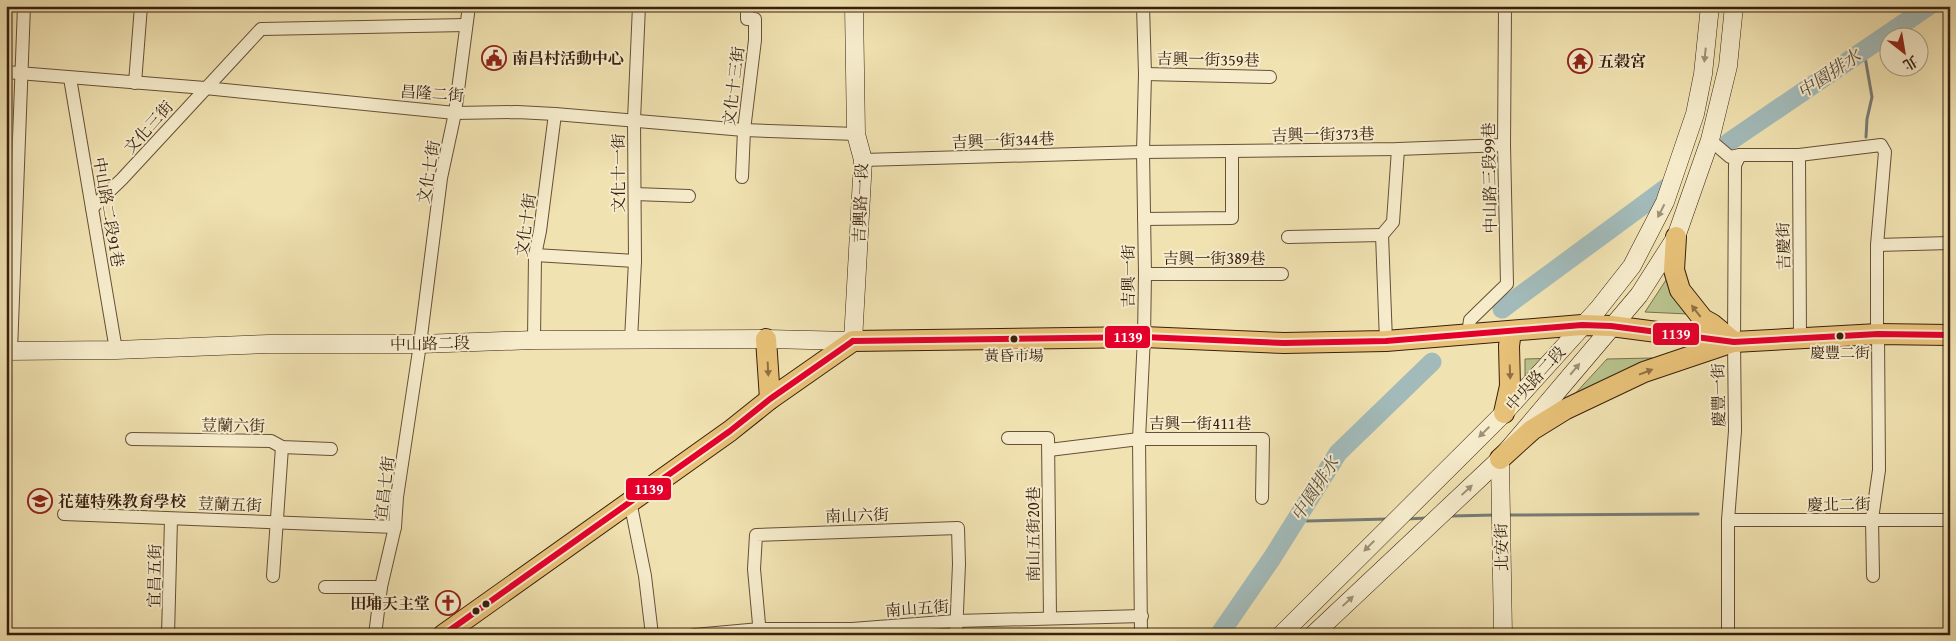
<svg xmlns="http://www.w3.org/2000/svg" width="1956" height="641" viewBox="0 0 1956 641" font-family="'Gentium Book Plus','Noto Serif TC',serif">
	<rect width="100%" height="100%" fill="#f1e2b1"/>
	<filter id="stains"><feTurbulence type="fractalNoise" baseFrequency=".004" numOctaves="4"/><feColorMatrix values="0 0 0 0 .2 0 0 0 0 .09 0 0 0 0 .02 0 0 0 .5 -.17"/></filter>
	<radialGradient id="worn" r=".72"><stop offset=".6" stop-color="#630" stop-opacity="0"/><stop offset="1" stop-color="#630" stop-opacity=".3"/></radialGradient>
	<g fill="#b9c38d" stroke="#78714e">
		<path d="M1668 277 1688 314 1645 312Z"/>
		<path d="M1557 358 1525 390V359Z"/>
		<path d="M1652 358 1572 397 1607 359Z"/>
	</g>
	<g fill="none" stroke-linecap="round" stroke-linejoin="round">
		<g stroke="#777c75" stroke-width="3">
			<path d="M1864 51 1872 97 1867 119 1866 137"/>
			<path d="M1299 515 1307 521 1388 519"/>
			<path d="M1506 515 1698 514"/>
			<path d="M1451 516 1495 515"/>
			<path d="M1406 519 1427 518"/>
		</g>
		<g stroke="#a2bab9" stroke-width="19">
			<path d="M1729 142 1929 6"/>
			<path d="M1502 309 1669 186"/>
			<path d="M1219 635 1272 558 1338 453 1432 362"/>
		</g>
		<defs>
			<g id="street">
				<path d="M6 72 205 88 455 113 517 112 555 114 744 130 856 134"/>
				<path d="M1145 74 1270 77"/>
				<path d="M70 78 116 350"/>
				<path d="M135 83 141 6"/>
				<path d="M1710 140 1730 157 1740 155H1799L1881 145 1885 152 1877 245V334H1878L1879 470 1872 519 1873 576"/>
				<path d="M1799 155 1800 337"/>
				<path d="M863 160 1143 152 1398 149 1504 145"/>
				<path d="M742 177 744 130 755 40V19H747V6"/>
				<path d="M635 194 689 196"/>
				<path d="M92 208 122 179 261 29 466 25"/>
				<path d="M1144 219 1232 218V151"/>
				<path d="M1382 235 1386 341"/>
				<path d="M1382 235 1393 222 1398 149"/>
				<path d="M1288 237 1382 235"/>
				<path d="M1877 245 1950 243"/>
				<path d="M535 255 635 261"/>
				<path d="M1145 274H1282"/>
				<path d="M1468 334 1470 320 1507 284 1504 145 1505 6"/>
				<path d="M534 340 535 255 540 231 555 114"/>
				<path d="M631 340 635 261 634 120 639 6"/>
				<path d="M11 351 24 6"/>
				<path d="M1008 438H1048L1050 618"/>
				<path d="M132 439 271 441 282 447 331 449"/>
				<path d="M1049 450 1139 439H1263L1262 498"/>
				<path d="M630 501 645 576 652 635"/>
				<path d="M64 514 395 527"/>
				<path d="M1728 520H1950"/>
				<path d="M273 576 282 447"/>
				<path d="M325 587H381"/>
				<path d="M168 635 171 519"/>
				<path d="M375 635 381 587 395 527 397 497 420 344 441 178 455 113 469 6"/>
				<path d="M694 635 760 629H852L956 621 1142 616"/>
				<path d="M760 635 754 569 756 535 958 528 959 564 956 635"/>
				<path d="M1141 635 1139 439 1144 337 1145 274 1143 152 1145 74 1143 6"/>
				<path d="M1728 635V520L1735 431 1734 342 1735 165 1740 155"/>
			</g>
			<g id="secondary">
				<path d="M6 351 116 350 269 344H420L534 340 766 339 853 341 863 160 856 134 854 6"/>
				<path d="M1500 459 1503 635"/>
				<path d="M1281 635 1504 413 1599 308 1632 266 1665 202 1695 114 1703 74 1710 6"/>
				<path d="M1313 635 1500 459 1639 295 1676 237 1710 140 1728 66 1734 6"/>
			</g>
			<g id="primary">
				<path d="M1676 237 1674 270 1680 290 1703 319 1712 324 1734 342"/>
				<path d="M766 339 770 399"/>
				<path d="M1504 413 1510 386 1509 346 1511 331"/>
				<path d="M1500 459 1532 430 1566 409 1644 372 1730 343"/>
				<path d="M443 635 730 431 770 399 853 341 1144 337 1284 343 1386 341 1582 325 1611 326 1734 342 1878 334 1950 335"/>
			</g>
		</defs>
		<use href="#street" stroke="#665037" stroke-width="14"/>
		<use href="#secondary" stroke="#371f0e" stroke-width="19"/>
		<use href="#primary" stroke="#371f0e" stroke-width="22"/>
		<use href="#street" stroke="#f6eccc" stroke-width="12"/>
		<use href="#secondary" stroke="#f6eccc" stroke-width="18"/>
		<use href="#primary" stroke="#e8c178" stroke-width="20"/>
		<defs>
			<g id="bus-1">
				<path d="M853 341 1144 337 1284 343 1386 341 1582 325 1611 326 1734 342 1878 334 1950 335"/>
				<path d="M443 635 730 431 770 399 853 341"/>
			</g>
		</defs>
		<use href="#bus-1" stroke="#f6eccc" stroke-width="10"/>
		<use href="#bus-1" stroke="#e4002b" stroke-width="6"/>
	</g>
	<defs><path id="oneway-solid" d="M-6-.8H1V-3.2L6.5 0L1 3.2V.8H-6Z" transform="scale(1.25)"/></defs>
	<g fill="#a09076">
		<use href="#oneway-solid" transform="translate(1705 55) rotate(96)"/>
		<use href="#oneway-solid" transform="translate(1661 211) rotate(117)"/>
		<use href="#oneway-solid" transform="translate(1575 369) rotate(-50)"/>
		<use href="#oneway-solid" transform="translate(1484 432) rotate(136)"/>
		<use href="#oneway-solid" transform="translate(1467 490) rotate(-43)"/>
		<use href="#oneway-solid" transform="translate(1369 546) rotate(135)"/>
		<use href="#oneway-solid" transform="translate(1348 601) rotate(-43)"/>
	</g>
	<g fill="#907043">
		<use href="#oneway-solid" transform="translate(1696 311) rotate(-128)"/>
		<use href="#oneway-solid" transform="translate(768 369) rotate(87)"/>
		<use href="#oneway-solid" transform="translate(1510 372) rotate(88)"/>
		<use href="#oneway-solid" transform="translate(1646 372) rotate(-21)"/>
	</g>
	<defs>
		<symbol id="civic-ring" viewBox="-11 -11 22 22"><circle r="9.5" fill="#f6eccc" stroke="#8f2418" stroke-width="1.5"/><path d="M-.6-6.5H3V-4.5H.6V-3L4-1V1h2V6H-6V1h2V-1L-.6-3ZM-1.2 2.5V6h2.4V2.5Z" fill="#8f2418"/></symbol>
		<symbol id="temple-ring" viewBox="-11 -11 22 22"><circle r="9.5" fill="#f6eccc" stroke="#8f2418" stroke-width="1.5"/><path d="M0-6L5-2H3V0L6.5 2.5H4V6H1.5V3h-3V6H-4V2.5H-6.5L-3 0V-2H-5Z" fill="#8f2418"/></symbol>
		<symbol id="school-ring" viewBox="-11 -11 22 22"><circle r="9.5" fill="#f6eccc" stroke="#8f2418" stroke-width="1.5"/><path d="M0-5L7-2L0 1L-7-2ZM-4 1L0 2.5L4 1V4Q0 6-4 4Z" fill="#8f2418"/></symbol>
		<symbol id="church-ring" viewBox="-11 -11 22 22"><circle r="9.5" fill="#f6eccc" stroke="#8f2418" stroke-width="1.5"/><path d="M-1.2-6h2.4v3.5h3.3v2.4h-3.3V6h-2.4V-.1h-3.3v-2.4h3.3Z" fill="#8f2418"/></symbol>
	</defs>
	<g fill-rule="evenodd">
		<use href="#civic-ring" x="480" y="44" width="28" height="28"/>
		<use href="#temple-ring" x="1566" y="47" width="28" height="28"/>
		<use href="#school-ring" x="26" y="487" width="28" height="28"/>
		<use href="#church-ring" x="434" y="589" width="28" height="28"/>
	</g>
	<g fill="#371f0e" stroke="#f6eccc" stroke-width="2">
		<circle cx="1840" cy="336" r="4.5"/>
		<circle cx="1014" cy="339" r="4.5"/>
		<circle cx="486" cy="604" r="4.5"/>
		<circle cx="476" cy="611" r="4.5"/>
	</g>
	<g text-anchor="middle" stroke-width="4" stroke-linejoin="round" paint-order="stroke">
		<g font-size="15" fill="#371f0e" stroke="#f6eccc">
			<text x="1840" y="358">慶豐二街</text>
			<text x="1014" y="361">黃昏市場</text>
		</g>
		<g font-size="16" font-weight="bold" fill="#371f0e" stroke="#f6eccc" text-anchor="start">
			<text x="512" y="64">南昌村活動中心</text>
			<text x="1598" y="67">五榖宮</text>
			<text x="58" y="507">花蓮特殊教育學校</text>
			<text x="430" y="609" text-anchor="end">田埔天主堂</text>
		</g>
		<g font-size="16" fill="#371f0e" stroke="#f6eccc">
			<text transform="translate(1208 59) rotate(1)" y="6">吉興一街359巷</text>
			<text transform="translate(733 86) rotate(-83)" y="6">文化十三街</text>
			<text transform="translate(432 93) rotate(4)" y="6">昌隆二街</text>
			<text transform="translate(148 127) rotate(-48)" y="6">文化三街</text>
			<text transform="translate(1323 134) rotate(-1)" y="6">吉興一街373巷</text>
			<text transform="translate(1003 140) rotate(-2)" y="6">吉興一街344巷</text>
			<text transform="translate(428 172) rotate(-80)" y="6">文化七街</text>
			<text transform="translate(618 173) rotate(-90)" y="6">文化十一街</text>
			<text transform="translate(1489 178) rotate(-91)" y="6">中山路三段99巷</text>
			<text transform="translate(860 203) rotate(-88)" y="6">吉興路一段</text>
			<text transform="translate(109 212) rotate(80)" y="6">中山路二段91巷</text>
			<text transform="translate(525 225) rotate(-82)" y="6">文化十街</text>
			<text transform="translate(1783 246) rotate(-91)" y="6">吉慶街</text>
			<text x="1214" y="264">吉興一街389巷</text>
			<text transform="translate(1128 276) rotate(-90)" y="6">吉興一街</text>
			<text transform="translate(430 343) rotate(-1)" y="6">中山路二段</text>
			<text transform="translate(1535 378) rotate(-48)" y="6">中央路二段</text>
			<text transform="translate(1718 395) rotate(-91)" y="6">慶豐一街</text>
			<text x="1200" y="429">吉興一街411巷</text>
			<text transform="translate(233 425) rotate(1)" y="6">荳蘭六街</text>
			<text transform="translate(384 488) rotate(-83)" y="6">宜昌七街</text>
			<text transform="translate(230 504) rotate(2)" y="6">荳蘭五街</text>
			<text transform="translate(1839 504) rotate(-1)" y="6">慶北二街</text>
			<text transform="translate(857 515) rotate(-2)" y="6">南山六街</text>
			<text transform="translate(1033 534) rotate(-90)" y="6">南山五街20巷</text>
			<text transform="translate(1501 547) rotate(-91)" y="6">北安街</text>
			<text transform="translate(154 576) rotate(-89)" y="6">宜昌五街</text>
			<text transform="translate(917 608) rotate(-4)" y="6">南山五街</text>
		</g>
		<g font-size="18" font-style="italic" fill="#574e41" stroke="#f6eccc">
			<text transform="translate(1829 74) rotate(-34)" y="6">中園排水</text>
			<text transform="translate(1315 489) rotate(-57)" y="6">中園排水</text>
		</g>
	</g>
	<g stroke="#f6eccc" stroke-width="2">
		<rect x="1652" y="322" width="48" height="24" rx="5" fill="#e4002b"/>
		<rect x="1104" y="325" width="47" height="24" rx="5" fill="#e4002b"/>
		<rect x="625" y="477" width="47" height="24" rx="5" fill="#e4002b"/>
	</g>
	<g font-size="14" text-anchor="middle" font-weight="bold" fill="#fff">
		<text x="1676" y="339">1139</text>
		<text x="1128" y="342">1139</text>
		<text x="649" y="494">1139</text>
	</g>
	<rect width="1956" height="641" fill="none" stroke="#f1e2b1" stroke-width="25"/>
	<rect x="8" y="8" width="1941" height="626" fill="none" stroke="#371f0e" stroke-width="2.5"/>
	<rect x="12" y="12" width="1931" height="616" fill="none" stroke="#371f0e"/>
	<g transform="translate(1904 52) rotate(149)"><circle r="24" fill="#f6eccc" stroke="#aa9a80"/>
	<path d="M0-4L9 19L0 12L-9 19Z" fill="#8f2418"/>
	<text y="-8" font-size="14" font-weight="bold" text-anchor="middle" fill="#371f0e">北</text>
	</g>
	<rect width="100%" height="100%" filter="url(#stains)"/>
	<rect width="100%" height="100%" fill="url(#worn)"/>
</svg>
